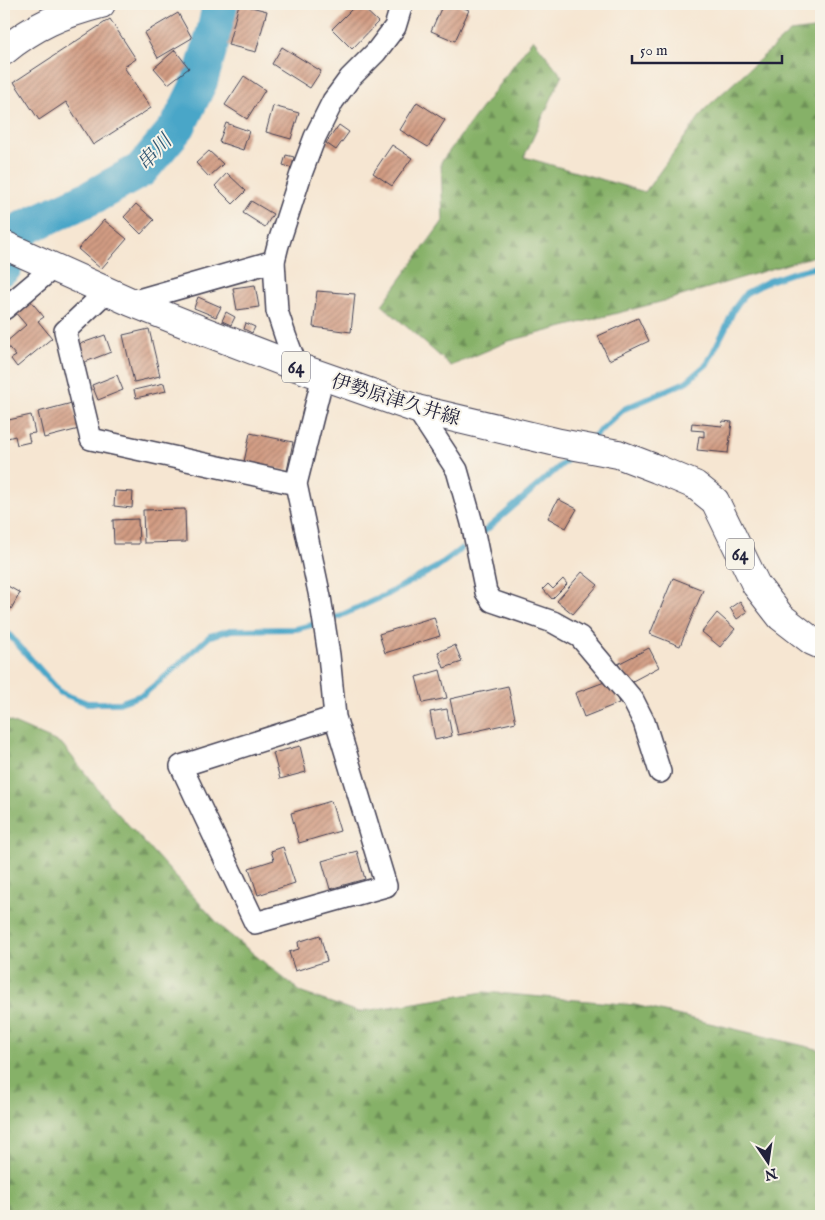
<svg xmlns="http://www.w3.org/2000/svg" width="825" height="1220" viewBox="0 0 825 1220" font-family="'IM FELL English','Noto Serif JP',serif">
	<defs>
		<pattern id="forest-firs" width="22" height="20" patternUnits="userSpaceOnUse" patternTransform="scale(1.25)"><rect width="22" height="20" fill="#86b168"/><path d="M5 1l3.5 6h-7zM16 11l3.5 6h-7z" fill="#6d9057"/></pattern>
		<pattern id="building-hatch" width="6" height="6" patternUnits="userSpaceOnUse" patternTransform="scale(1.25)"><rect width="6" height="6" fill="#d29c83"/><path d="M-1 1l2-2M0 6l6-6M5 7l2-2" fill="none" stroke="#aa7f6c"/></pattern>
	</defs>
	<rect width="100%" height="100%" fill="#f7f3e8"/>
	<filter id="ink" filterUnits="userSpaceOnUse"><feTurbulence type="fractalNoise" baseFrequency=".02" numOctaves="2"/><feDisplacementMap in="SourceGraphic" scale="10" xChannelSelector="R" yChannelSelector="G"/><feConvolveMatrix kernelMatrix="1 2 1 2 8 2 1 2 1" color-interpolation-filters="sRGB"/></filter>
	<filter id="wash" filterUnits="userSpaceOnUse"><feTurbulence type="fractalNoise" baseFrequency=".0096" numOctaves="4" result="noise"/><feDisplacementMap in="SourceGraphic" scale="20" xChannelSelector="R" yChannelSelector="G"/><feGaussianBlur stdDeviation="1.12" result="paint"/><feColorMatrix in="noise" values="0 0 0 0 0 0 0 0 0 0 0 0 0 0 0 0 0 1.4 0 .05"/><feComposite in="paint" operator="in"/></filter>
	<g filter="url(#wash)">
		<rect width="100%" height="100%" fill="#f6e6d2"/>
		<g fill="url(#forest-firs)" stroke="#546a52">
			<path d="M821 28V254L668 300 509 341 451 366 382 305 443 221 441 162 533 39 562 76 524 157 645 192 706 108 790 32Z"/>
			<path d="M4 719 62 744 112 807 224 930 302 993 358 1012 484 992 635 1005 821 1050V1216H4Z"/>
		</g>
		<g fill="none" stroke-linecap="round" stroke-linejoin="round">
			<g stroke="#49a6c8" stroke-width="6">
				<path d="M589 441 624 409 686 382 707 364 726 327 734 309 746 293 769 281 792 273 821 266"/>
				<path d="M485 531 574 454"/>
				<path d="M4 629 61 693 87 703H119L144 694 167 675 210 636 231 630 296 629 333 619 386 595 437 567 461 549"/>
			</g>
			<path stroke="#49a6c8" stroke-width="36" d="M4 267 24 228 94 196 141 170 178 126 200 81 215 29 220 4"/>
		</g>
		<g id="blocks">
			<g fill="url(#building-hatch)">
				<path d="M239 4 267 11 256 52 228 45Z"/>
				<path d="M357 4H359L378 22 352 49 332 29Z"/>
				<path d="M443 4H454L469 10 455 41 431 31Z"/>
				<path d="M178 13 192 38 158 58 144 33Z"/>
				<path d="M110 19 136 59 124 67 151 108 93 145 66 102 39 120 14 82Z"/>
				<path d="M282 47 321 71 310 88 272 64Z"/>
				<path d="M175 50 189 68 168 84 154 68Z"/>
				<path d="M244 76 265 90 247 119 225 105Z"/>
				<path d="M417 102 445 120 428 147 400 130Z"/>
				<path d="M273 106 299 113 291 139 266 132Z"/>
				<path d="M226 123 249 131 243 150 219 142Z"/>
				<path d="M339 125 349 132 336 150 326 143Z"/>
				<path d="M392 145 412 158 392 186 373 173Z"/>
				<path d="M209 151 223 164 209 177 196 163Z"/>
				<path d="M286 155 294 157 292 168 283 165Z"/>
				<path d="M227 173 246 191 233 204 215 186Z"/>
				<path d="M251 201 273 214 265 227 243 213Z"/>
				<path d="M136 204 154 220 141 234 124 217Z"/>
				<path d="M104 220 127 239 101 269 78 249Z"/>
				<path d="M255 285 259 307 237 310 233 288Z"/>
				<path d="M317 291 355 294 351 332 313 327Z"/>
				<path d="M198 297 221 307 216 317 194 308Z"/>
				<path d="M29 299 44 317 38 321 52 338 17 367 11 359 16 356 5 343 26 325 14 311Z"/>
				<path d="M226 312 235 317 231 325 222 321Z"/>
				<path d="M638 318 649 341 609 360 598 336Z"/>
				<path d="M246 323 255 327 252 333 244 329Z"/>
				<path d="M149 329 160 376 134 382 123 335Z"/>
				<path d="M105 335 111 352 80 364 74 346Z"/>
				<path d="M117 375 123 390 98 400 92 385Z"/>
				<path d="M164 383 166 391 136 398 134 390Z"/>
				<path d="M72 403 79 429 44 438 38 412Z"/>
				<path d="M31 415 35 433 28 434 30 442 17 445 15 436 4 439V421Z"/>
				<path d="M723 421 732 422 728 453 697 450 699 436 704 437V431L691 430 692 423 722 426Z"/>
				<path d="M250 433 293 442 287 471 244 462Z"/>
				<path d="M115 491 133 492 132 508 114 506Z"/>
				<path d="M558 499 577 509 566 528 548 518Z"/>
				<path d="M185 509 186 542 144 543 143 510Z"/>
				<path d="M138 519 139 544H114L113 520Z"/>
				<path d="M582 572 598 585 573 614 557 601Z"/>
				<path d="M673 578 703 590 680 646 650 634Z"/>
				<path d="M563 579 567 584 552 599 543 589 548 584 553 589Z"/>
				<path d="M6 585 20 593 11 609 4 604V589Z"/>
				<path d="M740 601 747 612 737 619 730 608Z"/>
				<path d="M717 613 735 629 720 647 702 632Z"/>
				<path d="M434 617 440 636 385 653 379 634Z"/>
				<path d="M455 645 462 662 444 668 438 652Z"/>
				<path d="M649 648 659 667 629 683 618 664Z"/>
				<path d="M440 670 447 698 423 703 416 677Z"/>
				<path d="M610 680 619 703 584 717 575 693Z"/>
				<path d="M508 686 516 722 458 735 450 699Z"/>
				<path d="M447 709 452 736 435 740 430 712Z"/>
				<path d="M300 746 306 772 280 779 273 753Z"/>
				<path d="M331 801 340 831 299 843 291 813Z"/>
				<path d="M283 847 295 883 258 895 249 868 274 860 271 851Z"/>
				<path d="M357 851 365 879 330 889 322 861Z"/>
				<path d="M320 935 327 961 295 971 289 952 299 949 298 942Z"/>
			</g>
		</g>
	</g>
	<g filter="url(#ink)">
		<use href="#blocks" fill-opacity="0" stroke="#423f52" stroke-width="1"/>
		<g fill="none" stroke-linecap="round" stroke-linejoin="round">
			<defs>
				<g id="minor">
					<path d="M107 291 65 331 91 439 296 484"/>
					<path d="M131 302 274 261"/>
					<path d="M4 309 54 267"/>
					<path d="M297 367 286 338 277 311 274 261 278 245 301 174 315 137 333 101 350 78 376 52 395 27 402 4"/>
					<path d="M323 376 296 484 320 597 329 655 335 717 386 886 255 923 181 766 335 717"/>
					<path d="M417 409 457 470 472 523 486 592 492 601 553 622 580 637 633 700 644 722 660 772"/>
				</g>
				<g id="major">
					<path d="M4 51C34 26 62 14 101 4"/>
					<path d="M4 245 131 302 206 332 297 367 417 409 560 443 618 454 657 469 695 485 715 501 756 585 781 617 812 641 821 645"/>
				</g>
			</defs>
			<use href="#minor" stroke="#423f52" stroke-width="24"/>
			<use href="#major" stroke="#423f52" stroke-width="30"/>
			<use href="#minor" stroke="#fff" stroke-width="21"/>
			<use href="#major" stroke="#fff" stroke-width="28"/>
		</g>
	</g>
	<g text-anchor="middle" stroke-width="4" stroke-linejoin="round" paint-order="stroke">
		<g fill="#f7f3e8" stroke="#62616f" stroke-width="1">
			<rect x="282" y="351.5" width="28" height="31" rx="4"/>
			<rect x="726" y="538.5" width="28" height="31" rx="4"/>
		</g>
		<g font-size="18" font-weight="bold" fill="#22223b">
			<text x="296" y="373">64</text>
			<text x="740" y="560">64</text>
		</g>
		<g font-size="19" fill="#22223b" stroke="#f7f3e8">
			<text transform="translate(396 399) rotate(17)" y="7">伊勢原津久井線</text>
		</g>
		<g font-size="20" font-style="italic" fill="#325773" stroke="#f7f3e8">
			<text transform="translate(154 152) rotate(-47)" y="7">串川</text>
		</g>
	</g>
	<rect width="825" height="1220" fill="none" stroke="#f7f3e8" stroke-width="20"/>
	<g transform="translate(768 1162) rotate(167)" stroke="#f7f3e8" stroke-width="4" paint-order="stroke">
	<path d="M0-4L9 19L0 12L-9 19Z" fill="#22223b"/>
	<text y="-8" font-size="14" font-weight="bold" text-anchor="middle" fill="#22223b">N</text>
	</g>
	<path d="M632 55v8h150v-8" fill="none" stroke="#22223b" stroke-width="2.5"/>
	<text x="640" y="55" font-size="15" fill="#22223b" stroke="#f7f3e8" stroke-width="4" paint-order="stroke">50 m</text>
</svg>
